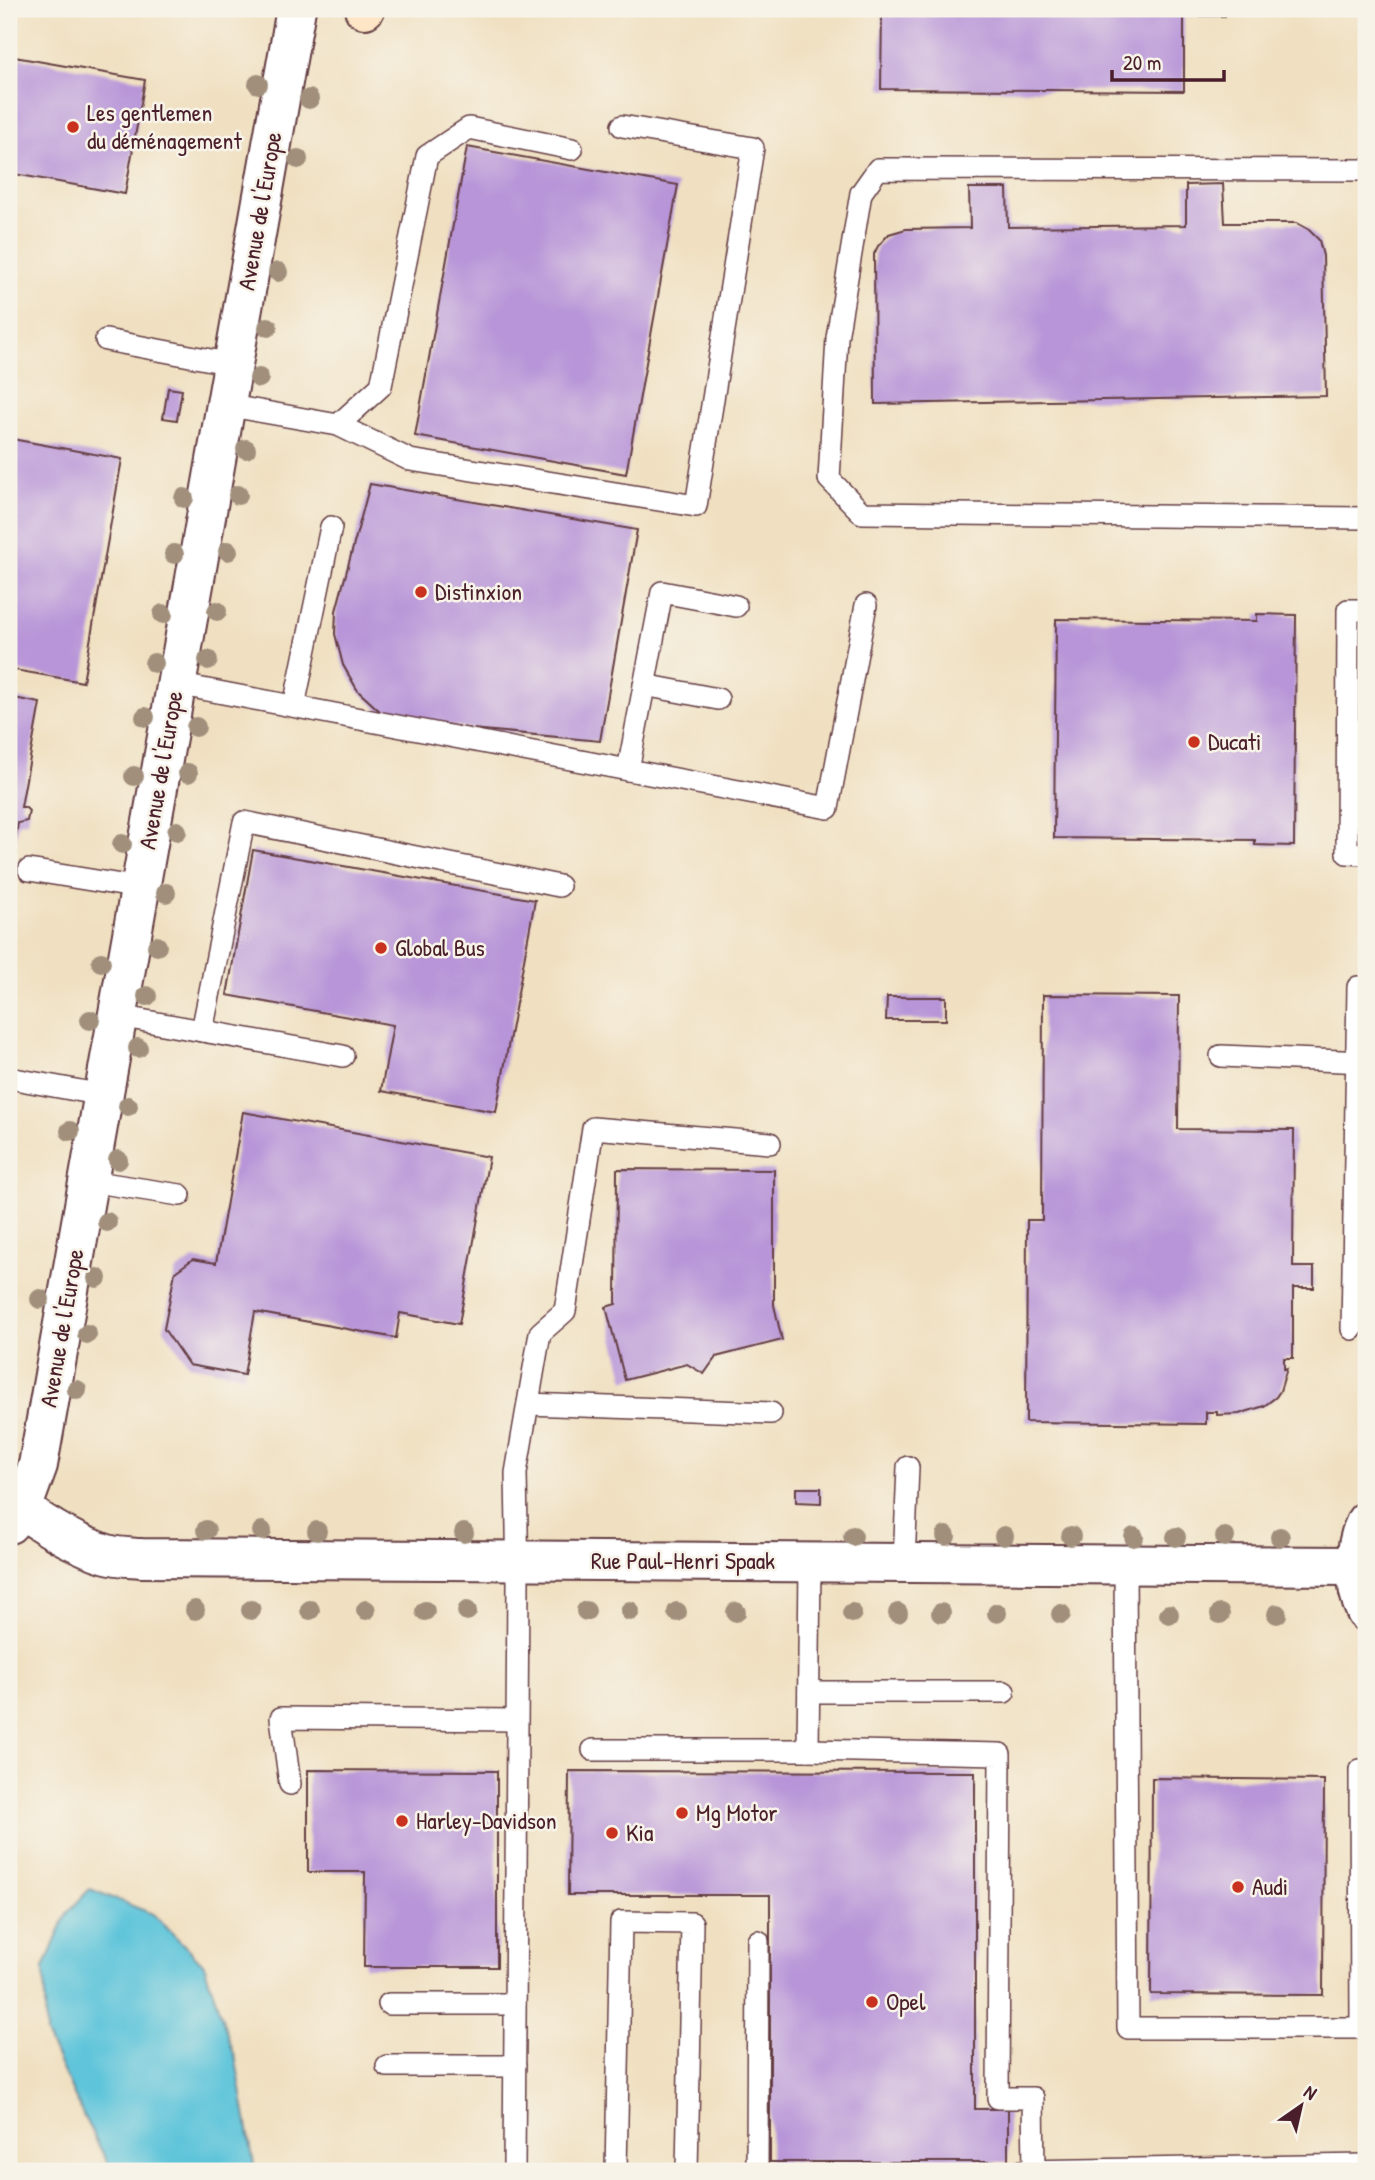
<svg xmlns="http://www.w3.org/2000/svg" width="1375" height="2180" viewBox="0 0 1375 2180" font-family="'Patrick Hand',sans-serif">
	<rect width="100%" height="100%" fill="#f7f3e8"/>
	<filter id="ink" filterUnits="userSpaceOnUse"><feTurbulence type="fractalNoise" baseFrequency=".0143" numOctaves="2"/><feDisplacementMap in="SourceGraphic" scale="14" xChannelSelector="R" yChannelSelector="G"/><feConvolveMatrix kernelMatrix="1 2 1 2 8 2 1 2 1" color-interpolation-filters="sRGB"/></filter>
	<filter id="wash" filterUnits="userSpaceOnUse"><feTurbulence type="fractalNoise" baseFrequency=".00686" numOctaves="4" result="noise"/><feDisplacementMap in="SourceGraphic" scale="28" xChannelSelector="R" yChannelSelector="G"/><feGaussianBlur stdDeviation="1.57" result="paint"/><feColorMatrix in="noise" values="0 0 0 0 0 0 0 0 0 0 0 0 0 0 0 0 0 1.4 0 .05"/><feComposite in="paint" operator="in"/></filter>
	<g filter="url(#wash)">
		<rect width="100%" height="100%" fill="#f0e0c1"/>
		<path fill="#5dc4da" stroke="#547282" stroke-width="2" d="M90 1889 153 1914 204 1965 236 2060 255 2171H112L84 2117 46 2034 44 1968 67 1913Z"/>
		<g id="blocks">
			<g fill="#b895d8">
				<path d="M882 9H1225V16H1184V91L881 89Z"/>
				<path d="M9 56 145 80 125 194 9 173Z"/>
				<path d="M467 147 678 185 626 474 415 436Z"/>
				<path d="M1223 184 1225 223H1297L1308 229 1319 240 1323 256 1326 396 875 404 874 254 878 246 889 234 906 229 970 228 969 188H1007L1008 227 1186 225V185Z"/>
				<path d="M168 388 182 390 177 420 163 418Z"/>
				<path d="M12 439 122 459 83 682 9 669V454Z"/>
				<path d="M370 484 637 530 600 741 472 729 383 714 358 691 343 665 335 634 336 611Z"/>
				<path d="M1257 614 1296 615 1294 846 1255 845V840L1054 838 1056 619 1257 621Z"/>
				<path d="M9 697 40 703 21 807H25L29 811 27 821 18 823 15 841 9 840Z"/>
				<path d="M253 850 535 900 496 1112 381 1091 393 1025 227 995Z"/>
				<path d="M1043 995 1179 996 1178 1129 1294 1130 1293 1267H1314V1288H1293V1358H1284V1369L1287 1368 1280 1391 1276 1397 1264 1406 1239 1414 1217 1415V1412H1206V1424L1026 1422 1027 1220H1042Z"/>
				<path d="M887 997H946V1020H886Z"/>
				<path d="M243 1112 489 1157 459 1324 400 1313 396 1338 255 1312 244 1375 189 1365 164 1329 175 1272 193 1259 216 1263Z"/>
				<path d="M617 1169 774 1170V1305L782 1340 716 1357 704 1374 687 1364 625 1380 606 1307 616 1304Z"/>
				<path d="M796 1488H821V1503L796 1502Z"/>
				<path d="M308 1770 497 1771V1967H364L365 1872H308Z"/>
				<path d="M569 1771 975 1772V2109H1008V2162H770V1895H568Z"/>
				<path d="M1152 1778 1324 1780 1323 1995 1151 1994Z"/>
			</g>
		</g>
	</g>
	<g filter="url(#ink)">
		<use href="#blocks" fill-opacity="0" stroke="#633c42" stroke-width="2"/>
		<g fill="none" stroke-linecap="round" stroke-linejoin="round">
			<defs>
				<g id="service">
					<path d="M1366 170 878 169 861 193 837 338 829 479 862 513 1366 518"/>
					<path d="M106 340 232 364"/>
					<path d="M225 405 338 425 410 460 696 506 753 148 622 126"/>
					<path d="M338 425 381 386 427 156 469 128 572 149"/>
					<path d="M1366 610H1348L1347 853 1366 854"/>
					<path d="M176 684 828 808 866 605"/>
					<path d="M644 685 718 699"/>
					<path d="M294 706 331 527"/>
					<path d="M628 770 662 592 736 606"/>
					<path d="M29 870 140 888"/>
					<path d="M118 1016 343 1056"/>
					<path d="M202 1031 244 822 559 886"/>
					<path d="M1221 1056 1366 1062"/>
					<path d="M9 1078 103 1095"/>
					<path d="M89 1181 180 1195"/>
					<path d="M1352 1329 1358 987"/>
					<path d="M528 1404 771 1413"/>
					<path d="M810 1562 808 1750 1000 1754 998 2098H1033L1034 2171"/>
					<path d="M904 1563 908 1467"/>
					<path d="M1125 1565 1128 2028H1361L1360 1770"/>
					<path d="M809 1692H1004"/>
					<path d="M593 1750H808"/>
					<path d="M290 1784 281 1718 516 1720"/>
					<path d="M389 2004H515"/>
					<path d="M387 2066H515"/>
					<path d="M514 2171 518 1583 516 1473 540 1333 565 1311 593 1128 770 1143"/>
					<path d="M616 2171 621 1922 692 1923 687 2171"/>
					<path d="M757 2171 758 1941"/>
					<path d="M1022 2171 1366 2165"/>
				</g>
				<g id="minor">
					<path d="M22 1509C47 1527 77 1545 107 1554 117 1557 130 1557 141 1558L1356 1566"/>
					<path d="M1366 1521C1353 1547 1353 1586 1366 1612"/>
					<path d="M9 1524 22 1509 38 1465 296 9"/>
				</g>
				<path id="secondary" d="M364 9H365"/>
			</defs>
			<use href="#service" stroke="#633c42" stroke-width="24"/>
			<use href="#minor" stroke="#633c42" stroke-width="42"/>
			<use href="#secondary" stroke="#633c42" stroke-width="42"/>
			<use href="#service" stroke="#fff" stroke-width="21"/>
			<use href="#minor" stroke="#fff" stroke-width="38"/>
			<use href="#secondary" stroke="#fde5c5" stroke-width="38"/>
		</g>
		<g fill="#a18f7b">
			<circle cx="258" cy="84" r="10"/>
			<circle cx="309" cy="99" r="10"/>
			<circle cx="298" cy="159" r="10"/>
			<circle cx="278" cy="272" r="10"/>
			<circle cx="268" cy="327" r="10"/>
			<circle cx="259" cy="378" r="10"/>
			<circle cx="246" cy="449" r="10"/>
			<circle cx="238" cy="495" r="10"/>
			<circle cx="184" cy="498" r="10"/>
			<circle cx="228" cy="551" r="10"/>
			<circle cx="174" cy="554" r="10"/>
			<circle cx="217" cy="611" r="10"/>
			<circle cx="163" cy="614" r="10"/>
			<circle cx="208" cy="660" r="10"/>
			<circle cx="154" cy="663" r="10"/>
			<circle cx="145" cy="717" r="10"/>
			<circle cx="196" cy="727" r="10"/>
			<circle cx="188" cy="773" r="10"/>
			<circle cx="134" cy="776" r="10"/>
			<circle cx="177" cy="831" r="10"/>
			<circle cx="122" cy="844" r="10"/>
			<circle cx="166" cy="893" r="10"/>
			<circle cx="157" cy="946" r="10"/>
			<circle cx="101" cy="962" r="10"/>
			<circle cx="147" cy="996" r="10"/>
			<circle cx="90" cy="1020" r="10"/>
			<circle cx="138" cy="1048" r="10"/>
			<circle cx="128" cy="1106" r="10"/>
			<circle cx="70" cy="1131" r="10"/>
			<circle cx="118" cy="1160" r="10"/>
			<circle cx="107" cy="1222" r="10"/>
			<circle cx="97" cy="1278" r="10"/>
			<circle cx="40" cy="1299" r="10"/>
			<circle cx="87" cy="1334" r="10"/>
			<circle cx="77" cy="1390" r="10"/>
			<circle cx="206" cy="1530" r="10"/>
			<circle cx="262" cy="1531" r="10"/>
			<circle cx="317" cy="1531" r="10"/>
			<circle cx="464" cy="1533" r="10"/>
			<circle cx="853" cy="1536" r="10"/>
			<circle cx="946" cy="1536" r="10"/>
			<circle cx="1004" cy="1536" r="10"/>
			<circle cx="1071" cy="1536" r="10"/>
			<circle cx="1134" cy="1537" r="10"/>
			<circle cx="1176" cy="1537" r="10"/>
			<circle cx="1225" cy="1537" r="10"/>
			<circle cx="1280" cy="1537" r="10"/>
			<circle cx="195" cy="1610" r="10"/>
			<circle cx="251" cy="1610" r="10"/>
			<circle cx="310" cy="1610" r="10"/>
			<circle cx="366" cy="1610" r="10"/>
			<circle cx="425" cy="1611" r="10"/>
			<circle cx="467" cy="1611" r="10"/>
			<circle cx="586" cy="1611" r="10"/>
			<circle cx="630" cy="1611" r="10"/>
			<circle cx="677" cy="1612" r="10"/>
			<circle cx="736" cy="1612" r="10"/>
			<circle cx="852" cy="1613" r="10"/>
			<circle cx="898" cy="1613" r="10"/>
			<circle cx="941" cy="1613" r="10"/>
			<circle cx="997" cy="1613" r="10"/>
			<circle cx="1061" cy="1614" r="10"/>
			<circle cx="1169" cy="1614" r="10"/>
			<circle cx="1220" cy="1614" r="10"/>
			<circle cx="1277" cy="1614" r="10"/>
		</g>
	</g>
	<g fill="#c8321e" stroke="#f7f3e8" stroke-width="2.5">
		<circle cx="73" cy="127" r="7"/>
		<circle cx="421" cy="592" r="7"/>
		<circle cx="1194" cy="742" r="7"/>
		<circle cx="381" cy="948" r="7"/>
		<circle cx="682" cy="1813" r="7"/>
		<circle cx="402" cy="1821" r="7"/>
		<circle cx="612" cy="1833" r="7"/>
		<circle cx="1238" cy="1887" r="7"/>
		<circle cx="872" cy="2002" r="7"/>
	</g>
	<g text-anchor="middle" stroke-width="5" stroke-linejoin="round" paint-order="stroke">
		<g font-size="24" fill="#4a1f2b" stroke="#f7f3e8" text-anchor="start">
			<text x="87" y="121">Les gentlemen<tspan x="87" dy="28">du déménagement</tspan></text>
			<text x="435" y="600">Distinxion</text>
			<text x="1208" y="750">Ducati</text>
			<text x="395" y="956">Global Bus</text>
			<text x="696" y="1821">Mg Motor</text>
			<text x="416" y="1829">Harley-Davidson</text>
			<text x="626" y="1841">Kia</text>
			<text x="1252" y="1895">Audi</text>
			<text x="886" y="2010">Opel</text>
		</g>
		<g font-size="24" fill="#4a1f2b" stroke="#f7f3e8">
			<text transform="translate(260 211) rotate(-80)" y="8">Avenue de l'Europe</text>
			<text transform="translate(161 770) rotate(-80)" y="8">Avenue de l'Europe</text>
			<text transform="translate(62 1328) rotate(-80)" y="8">Avenue de l'Europe</text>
			<text x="683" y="1569">Rue Paul-Henri Spaak</text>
		</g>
	</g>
	<rect width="1375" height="2180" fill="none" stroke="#f7f3e8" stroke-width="35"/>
	<g transform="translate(1301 2106) rotate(34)" stroke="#f7f3e8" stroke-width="5" paint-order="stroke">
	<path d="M0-5L12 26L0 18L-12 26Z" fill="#4a1f2b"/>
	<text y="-10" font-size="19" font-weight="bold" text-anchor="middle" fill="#4a1f2b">N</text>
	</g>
	<path d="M1112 70v10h112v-10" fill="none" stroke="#4a1f2b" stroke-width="3.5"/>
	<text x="1123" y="70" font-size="21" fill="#4a1f2b" stroke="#f7f3e8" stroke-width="5" paint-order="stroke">20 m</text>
</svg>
